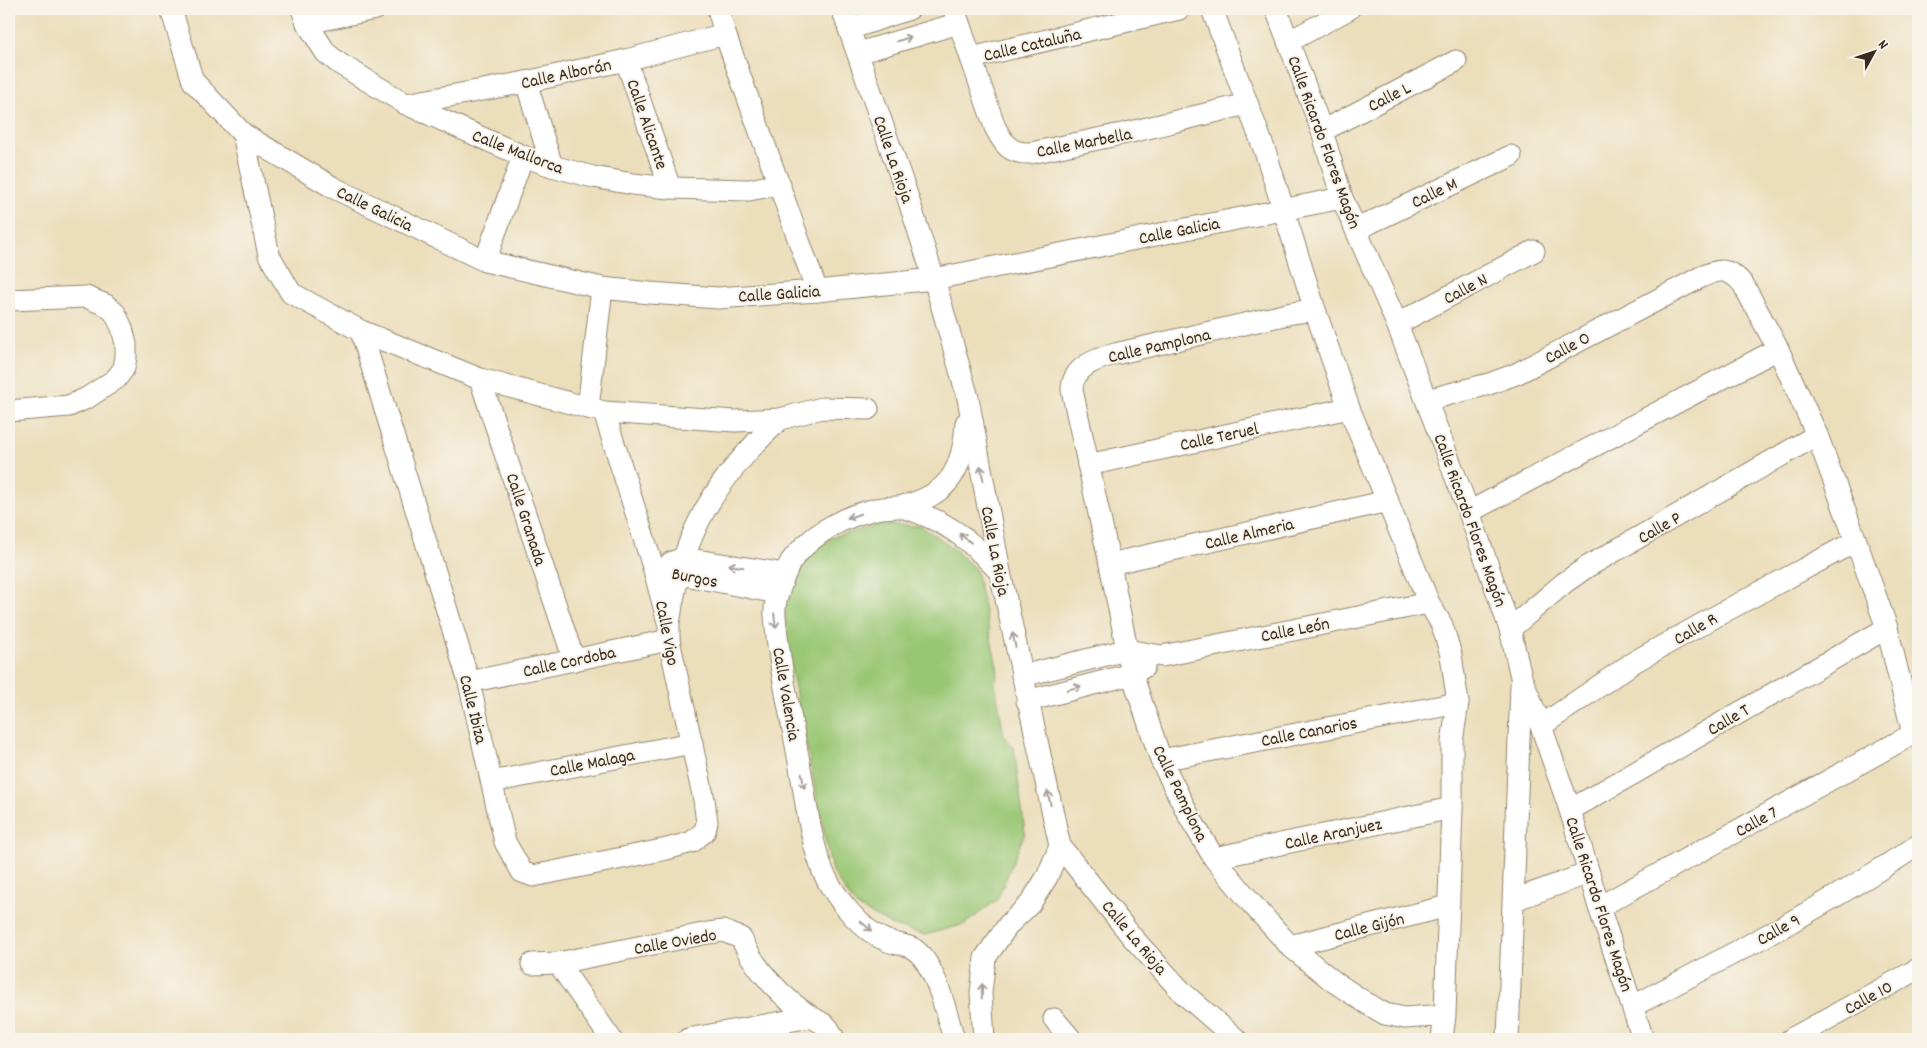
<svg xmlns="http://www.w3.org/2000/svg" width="1927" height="1048" viewBox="0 0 1927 1048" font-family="Dekko,sans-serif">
	<rect width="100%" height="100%" fill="#f7f3e8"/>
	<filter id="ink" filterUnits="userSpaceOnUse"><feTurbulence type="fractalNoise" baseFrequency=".02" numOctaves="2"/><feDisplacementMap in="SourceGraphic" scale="10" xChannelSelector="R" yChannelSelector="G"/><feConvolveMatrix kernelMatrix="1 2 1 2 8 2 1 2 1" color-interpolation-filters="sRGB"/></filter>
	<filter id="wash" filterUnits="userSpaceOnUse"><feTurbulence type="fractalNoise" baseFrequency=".0096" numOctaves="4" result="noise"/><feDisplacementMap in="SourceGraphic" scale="20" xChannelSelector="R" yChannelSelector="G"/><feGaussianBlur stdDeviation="1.12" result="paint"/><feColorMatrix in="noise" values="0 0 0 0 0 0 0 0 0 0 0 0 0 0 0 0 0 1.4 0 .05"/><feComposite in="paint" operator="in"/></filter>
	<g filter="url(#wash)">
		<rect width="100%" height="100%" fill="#ebdebb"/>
		<path fill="#9ac775" stroke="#6a784a" d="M883 524 921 526 953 548 976 570 998 671 995 683 1004 736 1014 748 1025 833 997 900 965 924 925 935 893 926 856 906 832 872 779 609 794 563 832 537Z"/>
	</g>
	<g filter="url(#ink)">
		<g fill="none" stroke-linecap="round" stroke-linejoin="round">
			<defs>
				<g id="minor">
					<path d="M171 9 193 81 243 134 269 255 291 293 361 331 480 379 604 412 735 421 780 419 822 408 868 409"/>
					<path d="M302 9 307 23 326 53 340 64 406 104 523 156 552 166 593 177 633 184 670 188 749 190 780 184"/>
					<path d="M718 9 725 34 817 291"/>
					<path d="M842 9 906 192 934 279 968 398 1000 572 1060 846 1133 938 1183 993 1236 1039"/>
					<path d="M954 9 995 127C1004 145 1010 154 1031 153L1131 132 1247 104"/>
					<path d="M1212 9 1266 154 1315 310"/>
					<path d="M1276 9 1322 131 1342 198 1397 324 1469 512 1510 629 1521 677 1541 726 1570 810 1599 907 1643 1039"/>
					<path d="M307 23 375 9"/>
					<path d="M849 29 909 9"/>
					<path d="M1288 42 1349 9"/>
					<path d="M858 53 959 23"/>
					<path d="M971 58 1179 9"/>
					<path d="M626 60 670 188"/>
					<path d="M526 82 552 166"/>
					<path d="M406 104 526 82 626 60 725 34"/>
					<path d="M1322 131 1456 61"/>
					<path d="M243 134 334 188 485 261 602 288 650 293 718 298 817 291 934 279 1342 198"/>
					<path d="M1357 229 1511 156"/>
					<path d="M485 261 523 156"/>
					<path d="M9 300 86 297 106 305 115 313 122 328 126 344V357L124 368 116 379 87 398 69 406 9 411"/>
					<path d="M1397 324 1534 251"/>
					<path d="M361 331 469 682 505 842 522 872 533 876 667 849 692 842 705 831 707 822 704 800 669 640V626L654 570 604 412"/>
					<path d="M480 379 574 660"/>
					<path d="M1427 400 1489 384 1516 374 1701 277C1720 269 1728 267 1743 284L1778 349 1817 435 1856 541 1887 628 1913 734 1918 736"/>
					<path d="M588 408 602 288"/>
					<path d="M1088 465 1349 408"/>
					<path d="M901 507C946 520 969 539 1000 572"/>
					<path d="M1469 512 1778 349"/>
					<path d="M670 563 683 558 785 574"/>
					<path d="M1110 564 1388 501"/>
					<path d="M665 571 778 593"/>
					<path d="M670 618C682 532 717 478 780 419"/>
					<path d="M1510 629 1564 583 1587 567 1817 435"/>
					<path d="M1022 676 1126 650 1162 656 1429 603"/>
					<path d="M469 682 669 640"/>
					<path d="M1027 701 1132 674 1144 667"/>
					<path d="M1541 726 1634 662 1729 609 1856 541"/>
					<path d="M1161 760 1458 703"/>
					<path d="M492 782 692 743"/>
					<path d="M1570 810 1887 628"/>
					<path d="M1214 858 1452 808"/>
					<path d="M1514 900 1589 873"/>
					<path d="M1599 907 1913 734"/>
					<path d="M1290 946 1448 906"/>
					<path d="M558 963 611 1039"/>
					<path d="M532 964 558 963 708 933 723 931 741 938C754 968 782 998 810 1016 823 1025 827 1022 834 1039"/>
					<path d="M1633 1006C1730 956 1827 905 1918 845"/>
					<path d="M1054 1019 1071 1039"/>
					<path d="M688 1039 810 1017"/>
					<path d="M954 1039C947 1016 935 960 912 948 904 944 893 944 885 940 869 933 854 918 843 904 834 892 824 878 820 863 808 830 804 786 797 751 789 706 778 660 775 615 774 606 777 596 780 588 784 577 787 565 795 556 816 532 845 516 876 509 885 507 894 508 903 506 950 495 963 469 966 423"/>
					<path d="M984 1039 981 993 985 958 1009 924 1030 904 1047 877 1060 846"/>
					<path d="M1442 1039 1445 1015 1452 808V742L1458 703 1451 655 1442 625 1429 603 1349 408 1315 310 1292 313 1115 354C1096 359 1072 367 1072 390L1110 564 1132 674 1161 760 1189 816 1214 858 1252 904 1290 946 1333 981 1366 1003 1385 1014 1405 1018 1445 1015"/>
					<path d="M1508 1039 1521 685"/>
					<path d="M1791 1039 1918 969"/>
				</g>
			</defs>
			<use href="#minor" stroke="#93846c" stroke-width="23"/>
			<use href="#minor" stroke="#fff" stroke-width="21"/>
		</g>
		<defs><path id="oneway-shaft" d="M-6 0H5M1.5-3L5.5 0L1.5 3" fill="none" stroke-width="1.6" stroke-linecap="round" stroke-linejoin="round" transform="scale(1.25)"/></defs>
		<g stroke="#a79f9a">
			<use href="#oneway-shaft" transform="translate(904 39) rotate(-17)"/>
			<use href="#oneway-shaft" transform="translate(982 473) rotate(-100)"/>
			<use href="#oneway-shaft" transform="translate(854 516) rotate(161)"/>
			<use href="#oneway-shaft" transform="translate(965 538) rotate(-142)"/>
			<use href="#oneway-shaft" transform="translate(736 566) rotate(-171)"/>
			<use href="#oneway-shaft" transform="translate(775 621) rotate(83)"/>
			<use href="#oneway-shaft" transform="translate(1014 640) rotate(-102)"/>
			<use href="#oneway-shaft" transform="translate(1074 688) rotate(-15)"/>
			<use href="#oneway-shaft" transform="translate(803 781) rotate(80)"/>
			<use href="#oneway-shaft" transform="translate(1049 798) rotate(-103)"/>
			<use href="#oneway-shaft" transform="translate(866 926) rotate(40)"/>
			<use href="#oneway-shaft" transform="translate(982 991) rotate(-88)"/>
		</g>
	</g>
	<g text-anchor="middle" stroke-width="4" stroke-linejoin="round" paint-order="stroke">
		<g font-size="18" fill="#3b2a1e" stroke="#f7f3e8">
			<text transform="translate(1032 44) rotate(-13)" y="6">Calle Cataluña</text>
			<text transform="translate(566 73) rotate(-12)" y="6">Calle Alborán</text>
			<text transform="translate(1389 96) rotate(-27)" y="6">Calle L</text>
			<text transform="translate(648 124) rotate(71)" y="6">Calle Alicante</text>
			<text transform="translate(1084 142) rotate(-11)" y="6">Calle Marbella</text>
			<text transform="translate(1325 142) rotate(70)" y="6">Calle Ricardo Flores Magón</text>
			<text transform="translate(518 151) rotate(21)" y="6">Calle Mallorca</text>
			<text transform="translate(894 159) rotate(71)" y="6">Calle La Rioja</text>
			<text transform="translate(1434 192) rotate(-26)" y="6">Calle M</text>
			<text transform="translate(375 208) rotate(26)" y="6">Calle Galicia</text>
			<text transform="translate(1179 230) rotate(-11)" y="6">Calle Galicia</text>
			<text transform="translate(1465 288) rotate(-28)" y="6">Calle N</text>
			<text transform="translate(779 293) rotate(-4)" y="6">Calle Galicia</text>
			<text transform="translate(1159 345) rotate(-13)" y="6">Calle Pamplona</text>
			<text transform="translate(1567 347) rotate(-28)" y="6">Calle O</text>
			<text transform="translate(1219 436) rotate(-12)" y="6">Calle Teruel</text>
			<text transform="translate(527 519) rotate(72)" y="6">Calle Granada</text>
			<text transform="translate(1471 520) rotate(70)" y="6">Calle Ricardo Flores Magón</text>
			<text transform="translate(1659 527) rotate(-30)" y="6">Calle P</text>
			<text transform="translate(1249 533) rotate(-13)" y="6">Calle Almeria</text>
			<text transform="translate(996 551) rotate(79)" y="6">Calle La Rioja</text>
			<text transform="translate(695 577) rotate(11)" y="6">Burgos</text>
			<text transform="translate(1695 628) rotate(-30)" y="6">Calle R</text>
			<text transform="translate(1295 629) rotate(-11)" y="6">Calle León</text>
			<text transform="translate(668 633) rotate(79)" y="6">Calle Vigo</text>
			<text transform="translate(569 661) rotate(-12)" y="6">Calle Cordoba</text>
			<text transform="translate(787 694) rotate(80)" y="6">Calle Valencia</text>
			<text transform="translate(474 709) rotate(76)" y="6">Calle Ibiza</text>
			<text transform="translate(1728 719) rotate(-30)" y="6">Calle T</text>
			<text transform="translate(1309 731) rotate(-11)" y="6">Calle Canarios</text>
			<text transform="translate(592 762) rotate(-11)" y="6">Calle Malaga</text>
			<text transform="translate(1181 793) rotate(64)" y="6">Calle Pamplona</text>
			<text transform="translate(1756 821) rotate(-29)" y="6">Calle 7</text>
			<text transform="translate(1333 833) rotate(-12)" y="6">Calle Aranjuez</text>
			<text transform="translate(1600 904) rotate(72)" y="6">Calle Ricardo Flores Magón</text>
			<text transform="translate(1369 926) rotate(-14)" y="6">Calle Gijón</text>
			<text transform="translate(1778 929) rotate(-29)" y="6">Calle 9</text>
			<text transform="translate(1135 937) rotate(50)" y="6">Calle La Rioja</text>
			<text transform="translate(675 941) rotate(-10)" y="6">Calle Oviedo</text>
			<text transform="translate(1868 997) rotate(-29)" y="6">Calle 10</text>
		</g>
	</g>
	<rect width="1927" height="1048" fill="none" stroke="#f7f3e8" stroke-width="30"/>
	<g transform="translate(1874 52) rotate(50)" stroke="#f7f3e8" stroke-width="4" paint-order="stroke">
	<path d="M0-4L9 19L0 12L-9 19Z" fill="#3b2a1e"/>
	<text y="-8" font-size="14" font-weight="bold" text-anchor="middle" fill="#3b2a1e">N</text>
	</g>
</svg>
